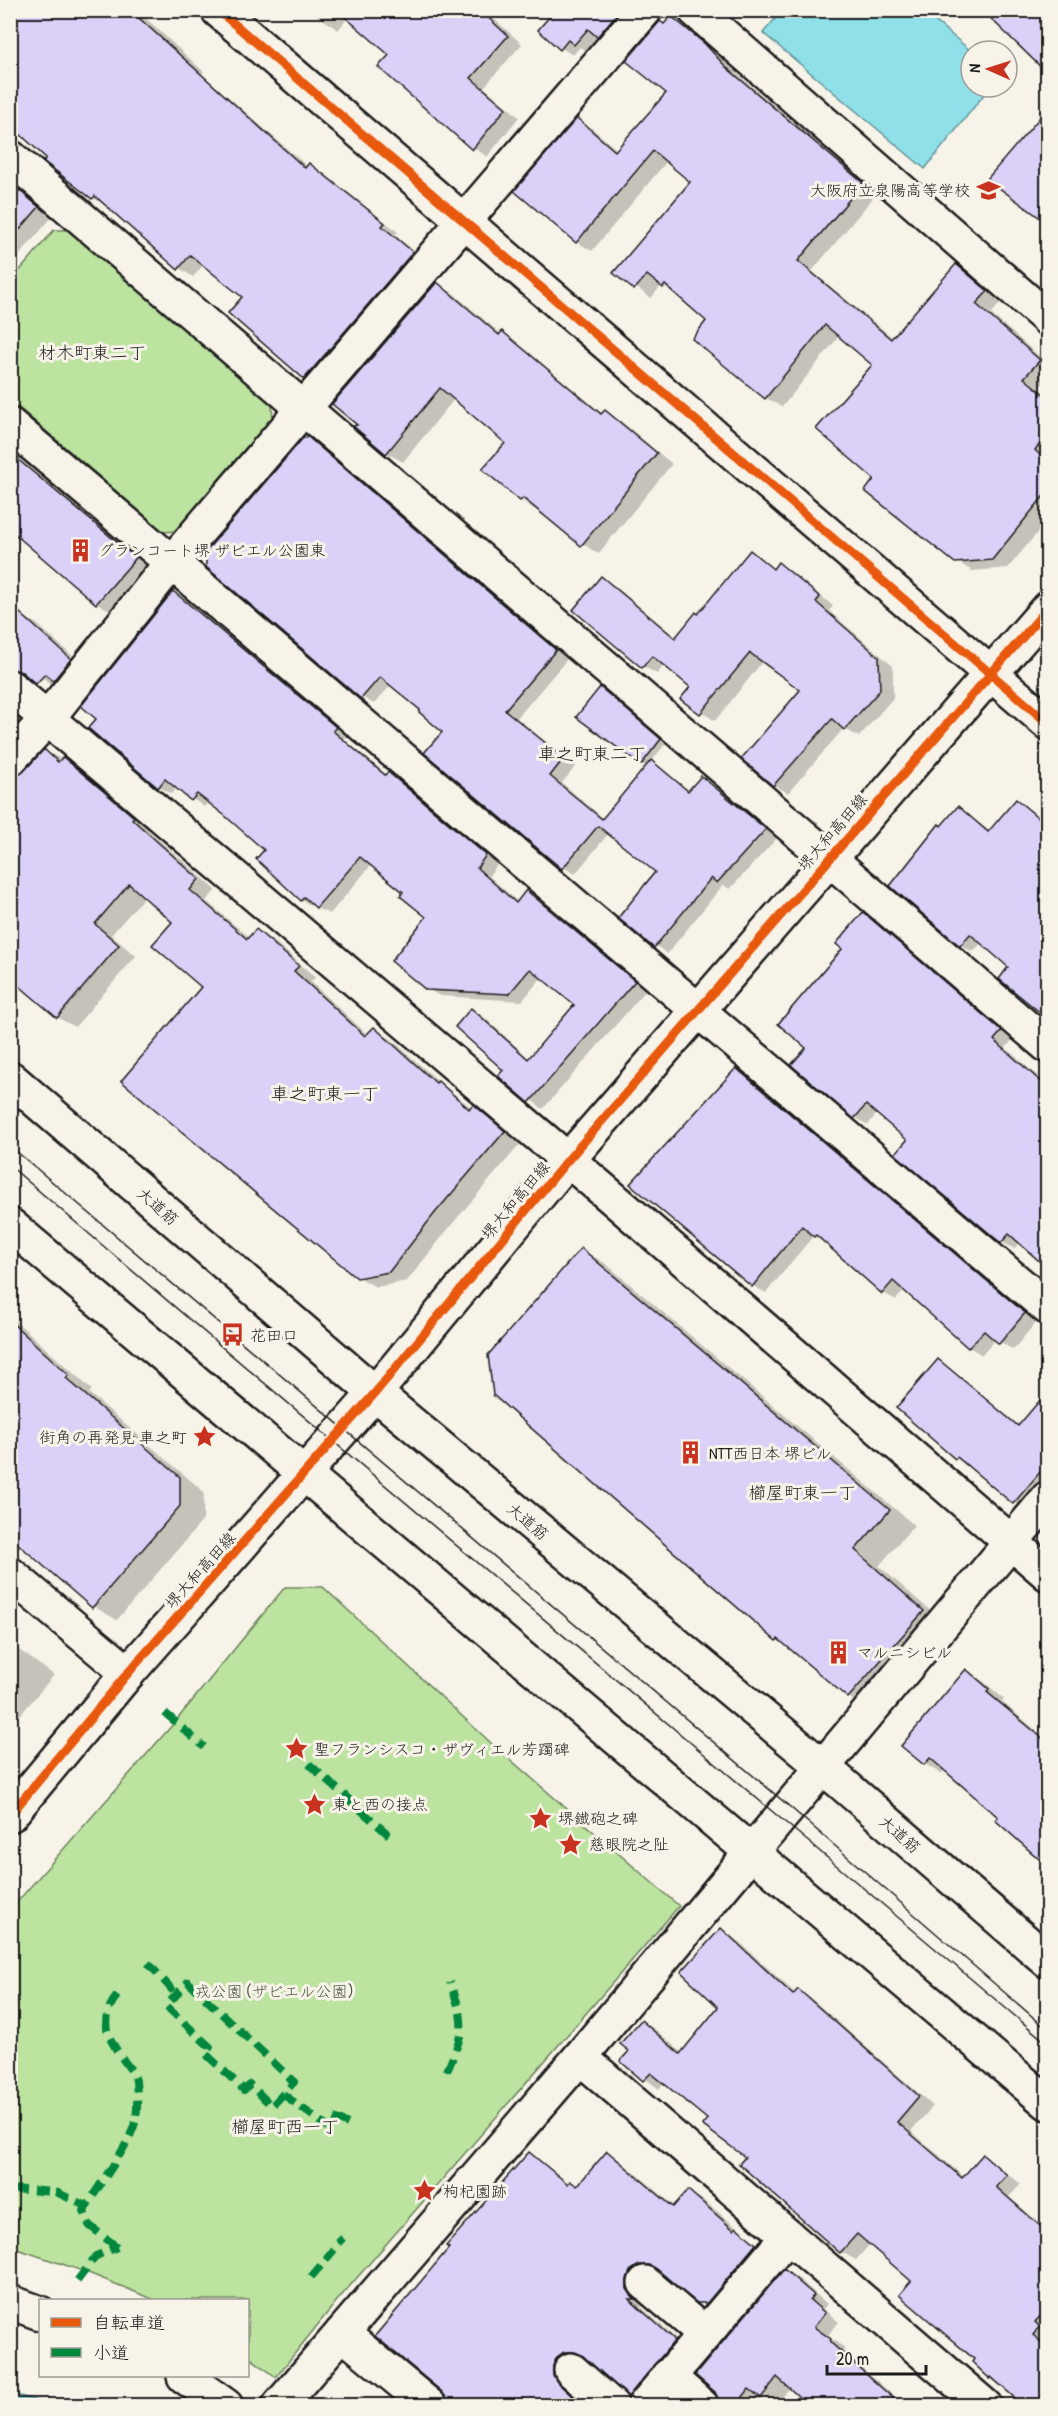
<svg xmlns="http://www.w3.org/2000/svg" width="1058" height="2416" viewBox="0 0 1058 2416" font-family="'Patrick Hand','Klee One',sans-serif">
	<rect width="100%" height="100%" fill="#f7f3e8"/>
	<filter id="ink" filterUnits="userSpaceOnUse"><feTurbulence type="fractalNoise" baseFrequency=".0167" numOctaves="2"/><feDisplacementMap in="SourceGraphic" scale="12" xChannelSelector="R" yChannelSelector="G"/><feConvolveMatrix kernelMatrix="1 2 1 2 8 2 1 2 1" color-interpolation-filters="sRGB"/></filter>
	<g filter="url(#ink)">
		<g fill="#bce39f" stroke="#6c805e" stroke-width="1.5">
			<path d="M54 230H70L272 405 273 419 177 531 164 532 11 401V281Z"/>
			<path d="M285 1587H323L490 1742 679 1906 336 2302 276 2377 248 2356V2300H155L86 2272 11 2247 10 1910 175 1722Z"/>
		</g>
		<g fill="#8fe0e9" stroke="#619297" stroke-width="1.5">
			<path d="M782 11H923L971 51V87H990L925 169 763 33Z"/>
			<path d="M10 2393 50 2405H11Z"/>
		</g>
		<g fill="#0003">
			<path d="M10 10H137L204 72 202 74 308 167 310 165 324 173 398 232 395 235 426 261 319 386 305 378 245 297 204 264 193 277 179 268 107 206 93 198 19 131 10 141Z"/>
			<path d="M310 10H484L522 44 484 87 519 117 487 157 435 118 380 67 391 54 348 18 338 30Z"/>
			<path d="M557 10H637L610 43 599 36 586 51 580 47 573 55 561 48Z"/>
			<path d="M993 10H1048V70L989 15Z"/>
			<path d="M672 18 721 55 743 79 877 193 812 271 893 338 956 265 972 274 1002 301 991 314 1048 364V378L1039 388 1048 395V520L1008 568 972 571 956 561 876 479 874 364 840 335 782 407 766 398 694 338 709 321 679 295 662 285 651 298 616 273 692 182 667 161 592 251 577 242 578 120 593 129 617 150 668 93 665 26Z"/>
			<path d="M1048 112V220L990 179Z"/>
			<path d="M20 192 53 216 10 266V203Z"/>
			<path d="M437 284 453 293 501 334 518 343 603 414 605 412 621 421 672 464 598 554 521 500 507 443 455 398 403 462 387 453 356 427Z"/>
			<path d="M307 438 320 446 568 658 517 718 576 766 562 783 604 819 647 767 642 764 600 689 666 743 651 762 690 791 701 778 713 785 778 837 730 889 723 885 667 954 620 917 657 872 609 833 575 874 563 867 423 710 392 684 374 704 362 697Z"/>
			<path d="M10 450 149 567 111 611 97 603 10 529Z"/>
			<path d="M751 552 774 569 778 564 792 572 833 606 829 611 893 666V698L859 737 844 728 788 793 774 785 802 689 763 661 715 721 683 699 692 687 665 664 657 674 643 666 601 578 615 586 677 638 699 615Z"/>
			<path d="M174 593 186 600 348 735 344 739 387 775 389 774 401 781 498 863 489 876 518 902 527 892 539 899 647 989 543 1109 500 1076 505 1070 471 1010 484 1017 530 1059 576 1005 542 977 522 1001 440 996 427 989 428 917 405 892 372 864 330 914 314 907 302 900 266 850 209 801 204 807 177 787 172 794 159 787 90 728Z"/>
			<path d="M20 614 37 624 88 670 67 693 49 683 10 648Z"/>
			<path d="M10 715 33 735 10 763Z"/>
			<path d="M45 751 81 769 150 828 148 830 216 890 206 901 250 938 256 931 274 941 315 977 311 982 368 1035 374 1029 391 1039 446 1088 472 1108 491 1116 522 1142 453 1223 407 1281 376 1287 358 1277 204 987 174 922 145 896 111 935 136 956 75 1027 57 1017 17 778Z"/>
			<path d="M1017 800 1048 823V1018L1001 979 1011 967 982 942 973 952 961 945 942 828 959 808 990 831Z"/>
			<path d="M863 914 876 921 1013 1039 1006 1048 1048 1085V1266L1020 1242 1014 1249 1002 1242 909 1140 877 1113 868 1125 855 1117 808 1048 844 949Z"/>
			<path d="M736 1070 749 1077 1037 1321 1013 1350 996 1339 982 1355 969 1347 905 1290 896 1300 883 1293 814 1235 766 1293 753 1286 632 1184Z"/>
			<path d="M581 1249 606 1264 914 1525 879 1566 948 1626 873 1712 848 1697 791 1648 777 1640 494 1395Z"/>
			<path d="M10 1316 92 1390 89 1393 204 1492 203 1520 117 1620 93 1606 10 1537Z"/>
			<path d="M938 1361 1020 1426 1048 1394V1492L1025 1510 956 1458 898 1408Z"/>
			<path d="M15 1647 54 1675 10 1727V1651Z"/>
			<path d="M966 1671 983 1681 1004 1699 1002 1702 1048 1740V1865L997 1820 1000 1817 945 1769 941 1774 925 1764 903 1746Z"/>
			<path d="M722 1930 736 1939 796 1994 799 1991 813 2000 933 2106 911 2131 965 2178 984 2156 1021 2184 1009 2197 1048 2230V2406H1026L990 2378 913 2281 870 2244 856 2260 841 2252 741 2164 747 2157 709 2119 664 2082 659 2089 622 2061 631 2051 641 2022 656 2030 683 2054 720 2006Z"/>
			<path d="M607 2153 621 2161 676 2207 689 2192 703 2200 770 2254 713 2310 661 2272 654 2273 648 2307 640 2306 688 2349 647 2398 587 2359 579 2360 588 2406H450L529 2154 570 2184 578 2187Z"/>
			<path d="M785 2271 799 2279 827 2304 823 2309 839 2322 827 2336 845 2348 843 2351 905 2406H812L790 2387 777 2405 763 2397 756 2406H722L721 2399 697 2375Z"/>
		</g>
		<g fill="#dad0f8" stroke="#1c1c1c" stroke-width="1.5">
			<path d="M10 10H130L305 168 309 163 385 223 382 226 413 252 304 379 228 313 242 297 190 255 178 270 95 196 92 199 43 161 46 158 10 125Z"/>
			<path d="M337 10H480L508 36 471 78 506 108 472 150 378 67 389 55Z"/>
			<path d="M555 10H620L597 37 588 29 574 45 568 40 560 50 538 30Z"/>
			<path d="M982 10H1047V73Z"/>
			<path d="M671 16 705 44 727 68 863 183 798 261 891 339 956 264 988 291 976 304 1040 360 1024 378 1047 397V435L1035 450 1047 462V492L992 560 955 563 865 491 874 479 816 429 872 365 825 325 765 399 692 339 706 321 665 285 663 288 647 275 634 290 613 273 690 182 653 151 576 243 514 191 577 118 615 151 666 93 626 61 660 21 664 24Z"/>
			<path d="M1047 109V223L987 179Z"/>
			<path d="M19 190 39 207 10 241V200Z"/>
			<path d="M437 282 499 335 502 331 601 414 605 410 657 453 581 546 523 498 520 501 482 469 505 443 440 388 386 454 353 426 357 425 332 404Z"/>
			<path d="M308 437 556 650 505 710 564 758 550 776 602 819 651 760 688 791 701 776 766 829 717 883 711 878 654 948 618 918 655 872 598 826 562 869 424 753 442 732 419 712 420 710 380 677 361 699 206 567V551L303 438Z"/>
			<path d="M10 453 136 558 96 604 10 530Z"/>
			<path d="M750 550 773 569 778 562 820 597 816 602 879 657 880 690 844 730 832 719 773 786 741 759 800 690 750 653 700 714 680 699 690 687 652 656 642 668 573 610 601 576 675 638 696 612 698 614Z"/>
			<path d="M173 591 336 727 333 731 385 775 388 772 486 855 477 868 516 903 526 890 635 981 529 1103 498 1076 503 1070 455 1027 471 1008 528 1059 574 1005 530 969 509 994 426 990 391 961 426 917 400 896 403 892 360 857 316 908 304 897 301 901 256 859 264 850 224 815 197 794 191 801 165 779 158 788 88 728 96 719 81 706Z"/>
			<path d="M10 604 71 659 53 681 45 674 36 684 22 672 10 669Z"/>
			<path d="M600 687 661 739 641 765 576 717Z"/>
			<path d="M44 749 58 762 63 757 134 817 132 819 199 879 190 890 247 939 256 929 299 966 294 971 365 1036 374 1027 436 1083 438 1081 469 1109 473 1104 505 1131 435 1213 389 1272 357 1278 121 1081 201 987 152 945 172 922 129 884 95 924 119 945 57 1018 10 978V777L23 772Z"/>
			<path d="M1016 799 1047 825V1018L999 979 1008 967 970 934 960 946 890 886 939 824 941 826 958 806 988 832Z"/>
			<path d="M863 912 1002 1031 994 1040 1047 1087V1268L1009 1234 1001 1243 895 1154 907 1140 866 1105 854 1119 791 1065 806 1048 778 1024 842 949 836 944Z"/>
			<path d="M736 1068 1025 1313 999 1344 984 1331 968 1348 893 1281 882 1294 816 1235 814 1237 802 1226 752 1287 630 1184Z"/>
			<path d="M581 1248 890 1510 855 1550 924 1611 848 1698 778 1639 776 1641 493 1395 488 1355Z"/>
			<path d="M10 1321 69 1375 66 1378 180 1477V1506L92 1608 10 1537Z"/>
			<path d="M938 1359 1018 1426 1047 1392V1464L1013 1504 957 1457 955 1459 896 1408Z"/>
			<path d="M966 1669 989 1689 987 1692 1047 1742V1866L995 1820 998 1817 930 1758 924 1765 901 1746Z"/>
			<path d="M721 1928 793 1995 798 1989 919 2096 897 2122 962 2178 983 2154 1007 2175 996 2187 1047 2232V2309L1035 2322 1040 2327 1033 2335 1047 2347V2406H1024L991 2377 990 2379 972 2362 974 2359 899 2295 911 2281 857 2234 840 2253 739 2164 745 2157 702 2125 707 2119 651 2073 643 2081 620 2061 629 2051 620 2044 641 2020 680 2054 718 2007 681 1972Z"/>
			<path d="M607 2151 673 2207 688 2190 734 2230 736 2227 756 2244 707 2303H697L649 2265H639L630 2271 627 2280V2289L635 2299H629L675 2340 628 2397 583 2356 574 2352H564L557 2357 553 2366V2375L559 2384 583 2406H448L442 2392 375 2336 449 2248 446 2246 529 2152 568 2184 570 2181 577 2186Z"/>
			<path d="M784 2269 814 2295 810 2300 825 2313 814 2327 831 2339 830 2342 902 2406H809L777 2377 761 2398 749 2389 736 2406H720L715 2392 695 2375Z"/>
		</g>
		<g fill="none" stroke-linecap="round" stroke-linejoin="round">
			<defs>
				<g id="minor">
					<path d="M218 10 1048 723"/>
					<path d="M695 10 1048 319"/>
					<path d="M10 157 1048 1046"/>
					<path d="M10 425 1048 1308"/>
					<path d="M10 687 608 1194 1048 1574"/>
					<path d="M10 759 47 719 172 562 645 10"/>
					<path d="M10 1078 375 1393 823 1767 1048 1961"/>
					<path d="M10 1225 1048 2103"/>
					<path d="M10 1574 128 1673"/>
					<path d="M580 2057 985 2406"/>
					<path d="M645 2283 705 2334"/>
					<path d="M10 2302 40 2313"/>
					<path d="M342 2333 430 2406"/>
					<path d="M571 2370 612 2406"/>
					<path d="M184 2376 226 2406"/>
					<path d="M668 2376 702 2406"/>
					<path d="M279 2406 580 2057 1048 1498"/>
					<path d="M644 2406 788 2236"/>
				</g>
				<path id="major" d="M10 1815 128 1673 375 1393 567 1161 1048 608"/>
			</defs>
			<use href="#minor" stroke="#1c1c1c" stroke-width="38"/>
			<use href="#major" stroke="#1c1c1c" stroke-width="38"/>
			<use href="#minor" stroke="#f7f3e8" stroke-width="33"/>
			<use href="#major" stroke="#f7f3e8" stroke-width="33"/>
			<g stroke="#1c1c1c" stroke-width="1.5">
				<path d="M10 1146 790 1807 1048 2030"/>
				<path d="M10 1166C354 1462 702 1751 1048 2044"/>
			</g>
			<g stroke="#00873e" stroke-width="8" stroke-dasharray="15 8" stroke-linecap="butt">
				<path d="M165 1713 204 1747"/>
				<path d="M309 1764 390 1836"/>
				<path d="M148 1963 176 1994"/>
				<path d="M188 1982 294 2082 272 2106 250 2085 244 2090 205 2053 210 2047 166 2006Z"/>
				<path d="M447 2071C465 2029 466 2025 450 1982"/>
				<path d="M283 2094 329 2128"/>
				<path d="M334 2118 355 2127"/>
				<path d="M10 2189 56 2192 86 2206"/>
				<path d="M338 2243 343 2238"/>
				<path d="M117 2247 89 2225 84 2211C97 2186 132 2144 136 2118 138 2107 137 2092 136 2081 135 2075 131 2070 127 2065 108 2038 95 2021 120 1992"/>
				<path d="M311 2277 334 2250"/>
				<path d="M77 2281 96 2256 117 2247"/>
			</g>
			<defs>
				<g id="cycleway">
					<path d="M218 10 1048 723"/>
					<path d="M10 1815 128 1673 375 1393 567 1161 1048 608"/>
				</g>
			</defs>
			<use href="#cycleway" stroke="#f7f3e8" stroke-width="13"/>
			<use href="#cycleway" stroke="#e8590c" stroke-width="9"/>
		</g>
	</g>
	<defs>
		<symbol id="school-bare" viewBox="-9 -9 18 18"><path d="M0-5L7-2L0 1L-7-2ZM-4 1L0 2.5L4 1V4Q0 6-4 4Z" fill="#c8321e" stroke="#f7f3e8" stroke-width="2.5" paint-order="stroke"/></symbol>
		<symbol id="building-bare" viewBox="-9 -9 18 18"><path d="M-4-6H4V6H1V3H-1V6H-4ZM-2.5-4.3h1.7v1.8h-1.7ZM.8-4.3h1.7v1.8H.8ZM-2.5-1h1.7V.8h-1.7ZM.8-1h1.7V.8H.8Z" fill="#c8321e" stroke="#f7f3e8" stroke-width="2.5" paint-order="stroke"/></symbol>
		<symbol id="bus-bare" viewBox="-9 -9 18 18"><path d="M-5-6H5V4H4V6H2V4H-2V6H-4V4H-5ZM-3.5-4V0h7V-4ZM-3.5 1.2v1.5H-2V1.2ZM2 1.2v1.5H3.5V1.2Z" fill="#c8321e" stroke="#f7f3e8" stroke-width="2.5" paint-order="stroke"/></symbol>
		<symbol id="sight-bare" viewBox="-9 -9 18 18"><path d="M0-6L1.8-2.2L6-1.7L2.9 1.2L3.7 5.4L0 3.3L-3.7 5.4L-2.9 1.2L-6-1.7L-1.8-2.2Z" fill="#c8321e" stroke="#f7f3e8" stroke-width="2.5" paint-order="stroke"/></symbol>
	</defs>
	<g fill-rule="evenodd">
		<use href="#school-bare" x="972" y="174" width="33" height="33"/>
		<use href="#building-bare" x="64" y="534" width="33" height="33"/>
		<use href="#bus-bare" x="216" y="1318" width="33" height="33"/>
		<use href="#sight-bare" x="188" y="1420" width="33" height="33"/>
		<use href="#building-bare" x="674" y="1436" width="33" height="33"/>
		<use href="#building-bare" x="822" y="1636" width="33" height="33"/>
		<use href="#sight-bare" x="280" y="1732" width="33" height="33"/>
		<use href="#sight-bare" x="298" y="1788" width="33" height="33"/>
		<use href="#sight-bare" x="524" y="1802" width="33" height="33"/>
		<use href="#sight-bare" x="554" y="1828" width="33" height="33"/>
		<use href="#sight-bare" x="408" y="2174" width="33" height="33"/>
	</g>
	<g text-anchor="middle" stroke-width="6" stroke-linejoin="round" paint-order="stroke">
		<g font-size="16" fill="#1c1c1c" stroke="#f7f3e8" text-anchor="start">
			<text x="970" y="196" text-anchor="end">大阪府立泉陽高等学校</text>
			<text x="98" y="556">グランコート堺 ザビエル公園東</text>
			<text x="250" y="1341">花田口</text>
			<text x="187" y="1443" text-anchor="end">街角の再発見 車之町</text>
			<text x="709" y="1459">NTT西日本 堺ビル</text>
			<text x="857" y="1658">マルニシビル</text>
			<text x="314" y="1755">聖フランシスコ・ザヴィエル芳躅碑</text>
			<text x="332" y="1810">東と西の接点</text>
			<text x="558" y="1824">堺鐡砲之碑</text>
			<text x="589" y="1850">慈眼院之阯</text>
			<text x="443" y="2197">枸杞園跡</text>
		</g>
		<g font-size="16" fill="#1c1c1c" stroke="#f7f3e8">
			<text transform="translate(832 832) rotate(-49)" y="6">堺大和高田線</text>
			<text transform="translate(515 1200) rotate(-50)" y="6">堺大和高田線</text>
			<text transform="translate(158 1206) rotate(41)" y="6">大道筋</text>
			<text transform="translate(528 1521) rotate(40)" y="6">大道筋</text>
			<text transform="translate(200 1570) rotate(-48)" y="6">堺大和高田線</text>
			<text transform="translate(900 1834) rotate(41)" y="6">大道筋</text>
		</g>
		<g font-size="16" fill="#4c5843" stroke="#f7f3e8">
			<text x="274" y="1997">戎公園 (ザビエル公園)</text>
		</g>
		<g font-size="18" fill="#1c1c1c" stroke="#f7f3e8">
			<text x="92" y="359">材木町東二丁</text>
			<text x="592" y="760">車之町東二丁</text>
			<text x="325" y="1100">車之町東一丁</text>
			<text x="802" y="1499">櫛屋町東一丁</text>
			<text x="285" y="2133">櫛屋町西一丁</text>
		</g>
	</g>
	<rect width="1058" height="2416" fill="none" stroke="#f7f3e8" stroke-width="36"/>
	<rect x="18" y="18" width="1022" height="2380" fill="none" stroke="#1c1c1c" stroke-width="2" filter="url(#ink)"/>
	<rect x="39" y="2299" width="210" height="78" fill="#f7f3e8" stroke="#9f9d96" stroke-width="1.5"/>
	<rect x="51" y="2318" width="30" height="9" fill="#e8590c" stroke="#9f9d96" stroke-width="1.5"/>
	<text x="93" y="2329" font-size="18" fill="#1c1c1c">自転車道</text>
	<rect x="51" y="2348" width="30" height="9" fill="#00873e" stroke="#9f9d96" stroke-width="1.5"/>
	<text x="93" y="2359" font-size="18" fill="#1c1c1c">小道</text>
	<g transform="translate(989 69) rotate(273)"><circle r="28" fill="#f7f3e8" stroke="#9f9d96" stroke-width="1.5"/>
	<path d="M0-4.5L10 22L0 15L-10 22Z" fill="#c8321e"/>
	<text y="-9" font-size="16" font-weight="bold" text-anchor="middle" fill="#1c1c1c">N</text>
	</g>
	<path d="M827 2365v9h99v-9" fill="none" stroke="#1c1c1c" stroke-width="3"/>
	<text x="836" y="2365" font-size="18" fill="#1c1c1c" stroke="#f7f3e8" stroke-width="4.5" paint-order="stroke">20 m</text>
</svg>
